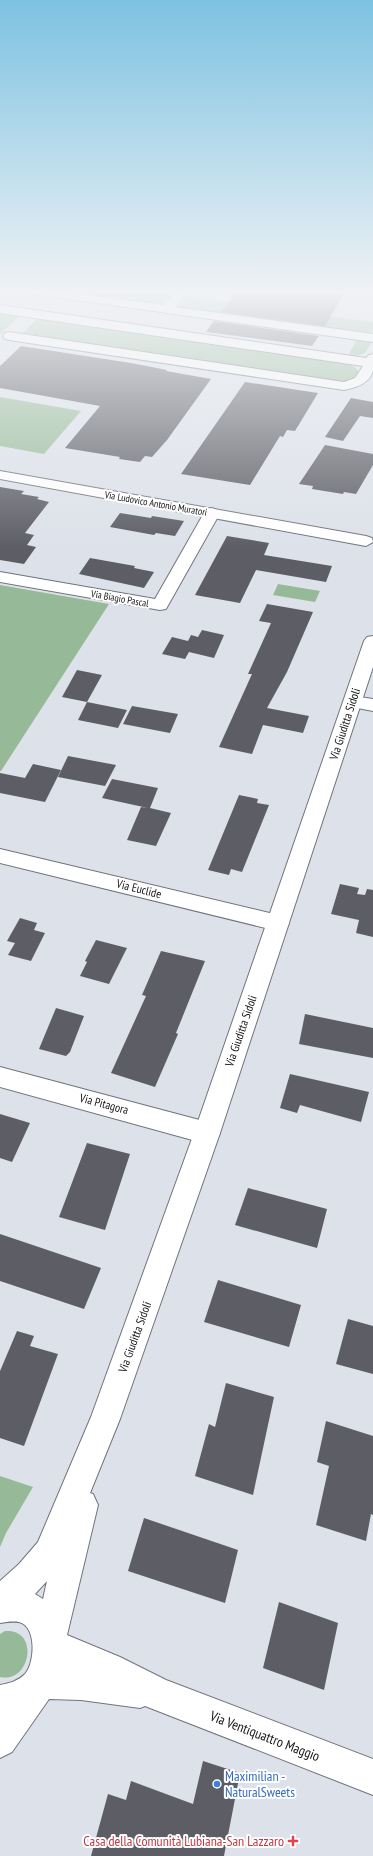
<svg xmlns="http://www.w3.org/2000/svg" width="373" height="1856" viewBox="0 0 373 1856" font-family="'PT Sans Narrow',sans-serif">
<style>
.green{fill:#96ba97}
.building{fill:#5d5e65}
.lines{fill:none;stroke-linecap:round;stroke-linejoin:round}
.minor-casing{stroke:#70747b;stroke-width:2}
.tertiary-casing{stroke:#70747b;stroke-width:2}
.minor{fill:#fff;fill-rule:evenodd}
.tertiary{fill:#fff;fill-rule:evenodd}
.shop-dot{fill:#3f7fe0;stroke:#fff;stroke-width:1.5}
.health-dot{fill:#e0444e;stroke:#fff;stroke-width:1.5}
.labels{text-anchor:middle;stroke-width:4;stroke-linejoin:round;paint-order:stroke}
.far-street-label{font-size:10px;fill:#151619;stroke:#fff}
.street-label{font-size:12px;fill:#151619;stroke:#fff}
.near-street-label{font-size:14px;fill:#151619;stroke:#fff}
.near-shop-label{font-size:14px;fill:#366cbe;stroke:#fff;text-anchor:start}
.near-health-label{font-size:14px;fill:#be3a42;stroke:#fff;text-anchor:end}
</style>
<rect width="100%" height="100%" fill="#dde1e9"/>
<path class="green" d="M49,290H135L171,294L161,305Z
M186,297L373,322V329L370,334L179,307Z
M0,313L20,316L0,334Z
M38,318L346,363L355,367L359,372L357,377L346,383L21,335Z
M357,339L372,342L365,353L357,356H348Z
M0,397L81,411L44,454L0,446Z
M278,584L320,591L315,602L273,595Z
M0,585L109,604L1,771H0Z
M0,1476L33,1487L6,1533L0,1547Z
M5,1631C40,1628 31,1684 0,1677V1634Z"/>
<path class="building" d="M265,290H298L343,295L325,326L221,312L237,291L261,294Z
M214,321L319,336L312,346L206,332Z
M21,346L131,363L167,370L166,371L211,379L167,440L152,457L145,456L140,462L119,459L120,457L65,448L100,406L0,388V366Z
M245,382L318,393L295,431L287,430L283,437L280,436L250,485L181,474Z
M351,398L373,402V418L360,416L343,441L325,437Z
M325,445L373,454V465L356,494L344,492L343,494L312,489L313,486L299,484Z
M0,487L24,491L21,494L39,497L37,499L49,502L25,533L34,535L27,545L36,547L24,564L0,560Z
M120,513L151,518L152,516L184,521L175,536L156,533L154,535L110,527Z
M227,536L269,543L264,555L332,566L326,582L256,570L240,603L195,595Z
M90,558L135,566L134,568L154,572L144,588L79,574Z
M267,604L313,612L287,672L267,708L309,716L303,733L263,725L252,754L219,747L252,674H248L271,623L259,621Z
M202,630L224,635L214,658L189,652L185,659L162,654L172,637L188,641L191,635L198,637Z
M77,670L102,675L87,702L62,697Z
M87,702L127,710L118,728L78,720Z
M132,706L178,714L170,733L123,724Z
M68,756L116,765L105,786L58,777Z
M33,764L61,770L45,802L0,793V773L25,778Z
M112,779L158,788L150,808L171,813L156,846L127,840L141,807L148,808L102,798Z
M239,795L258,799L257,803L269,805L242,872L231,869L229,875L208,870Z
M340,884L359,888L357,894L365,895L367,889L373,890V937L356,933L359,920L331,914Z
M20,918L37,923L34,930L45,933L31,961L8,955L15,943L7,941Z
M96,940L127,948L109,984L80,976L87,962L85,961Z
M161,951L205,961L176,1033L178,1034L155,1087L111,1073L146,996L142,995Z
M56,1008L84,1016L70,1052L66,1056L39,1049Z
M305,1014L373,1028V1058L299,1044Z
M290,1074L369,1092L361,1122L300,1105L297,1113L280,1108Z
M0,1114L30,1123L12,1162L0,1158Z
M87,1143L130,1154L105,1230L59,1217Z
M248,1188L327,1209L317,1248L235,1225Z
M0,1234L101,1268L84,1309L0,1281Z
M218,1280L301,1305L289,1347L204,1322Z
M348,1319L373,1326V1374L336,1364Z
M17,1331L34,1336L30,1346L58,1354L24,1446L0,1438V1371Z
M226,1383L274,1397L253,1495L195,1476L209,1424L215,1427Z
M326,1421L373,1436V1515L371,1514L366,1541L316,1525L329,1466L317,1462Z
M144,1518L238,1550L225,1603L128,1571Z
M279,1602L338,1623L324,1690L263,1668Z
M203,1761L240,1773L224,1856H91L108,1794L126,1800L131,1781L193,1804Z"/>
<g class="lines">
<g class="minor-casing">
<path id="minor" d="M20,290H48L164,305L178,290H189L175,307L373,334V342L26,293Z
M0,305L366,358L369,355L373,354C373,359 373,366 373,371C369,384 355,388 344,390L9,340L5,339L3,336L5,333L9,332L344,382L355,378L363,366L0,313Z
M212,508L217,510L220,513L166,609L160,610L0,582V572L155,599L204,513L207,510Z
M353,696L373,699V711L347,706L344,702L347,698Z
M0,849L278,915L286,917L289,923L286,929L278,931L0,863Z
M0,1067L207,1122L216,1125L220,1133L216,1141L207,1144L0,1087Z"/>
</g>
<g class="tertiary-casing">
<path id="tertiary" d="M0,471L366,536L372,538L373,542L366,546L0,479Z
M373,636V667L220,1133L120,1419L90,1493L93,1494L98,1505L67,1635L120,1657L166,1680L373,1759V1795L145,1706L140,1708L81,1700L49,1699L12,1752L0,1758V1685C10,1683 18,1681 25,1674C35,1663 37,1626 19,1622C13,1621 6,1622 0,1623V1581L19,1564L38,1542L91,1417L194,1133L364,641L367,637ZM47,1581L43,1599L35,1594Z"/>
</g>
<use href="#minor" class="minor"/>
<use href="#tertiary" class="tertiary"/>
</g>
<linearGradient id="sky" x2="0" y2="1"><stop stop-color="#7dc2e2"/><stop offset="0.53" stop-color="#f0f2f5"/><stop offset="1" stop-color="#f0f2f5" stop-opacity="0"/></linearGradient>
<rect width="373" height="549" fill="url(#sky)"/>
<circle class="shop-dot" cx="217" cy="1784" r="4"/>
<path class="health-dot" d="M291 1835h4v4h4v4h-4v4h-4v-4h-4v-4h4z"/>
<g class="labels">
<g class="far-street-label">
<text transform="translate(156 503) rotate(10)" y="4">Via Ludovico Antonio Muratori</text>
<text transform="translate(120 598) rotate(10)" y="4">Via Biagio Pascal</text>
</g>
<g class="street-label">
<text transform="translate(345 724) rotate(-72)" y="4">Via Giuditta Sidoli</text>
<text transform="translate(139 889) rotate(14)" y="4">Via Euclide</text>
<text transform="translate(241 1031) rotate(-71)" y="4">Via Giuditta Sidoli</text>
<text transform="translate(104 1104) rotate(15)" y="4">Via Pitagora</text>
<text transform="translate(135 1337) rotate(-70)" y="4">Via Giuditta Sidoli</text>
</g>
<g class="near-street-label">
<text transform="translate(265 1736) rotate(21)" y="5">Via Ventiquattro Maggio</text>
</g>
<g class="near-shop-label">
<text x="225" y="1781">Maximilian -<tspan x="225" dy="16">NaturalSweets</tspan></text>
</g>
<g class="near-health-label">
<text x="284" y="1846">Casa della Comunità Lubiana-San Lazzaro</text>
</g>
</g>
</svg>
